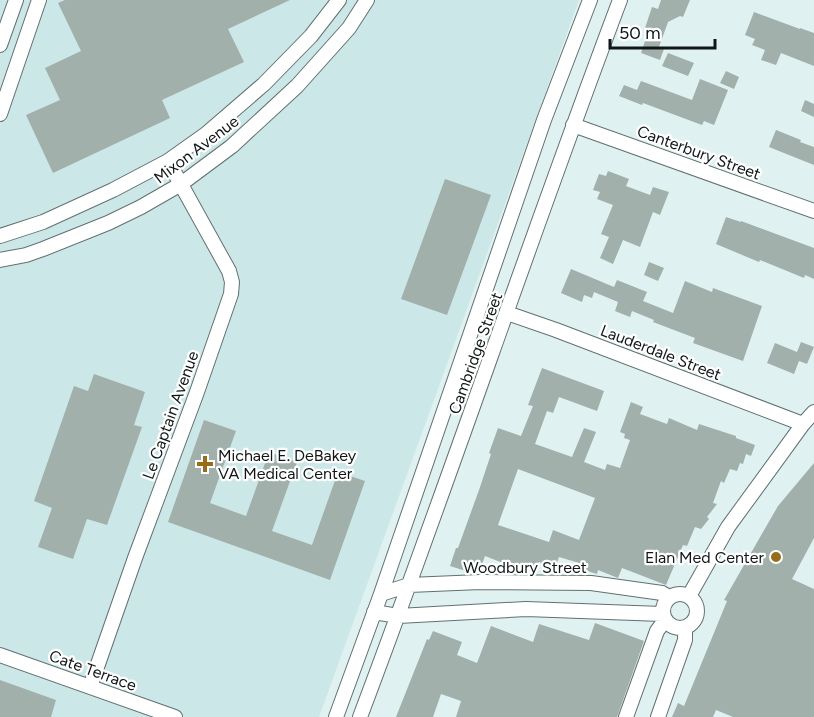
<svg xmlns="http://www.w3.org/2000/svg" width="814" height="717" viewBox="0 0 814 717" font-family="Figtree,sans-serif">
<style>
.built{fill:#cce7e7}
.building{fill:#a2b0ab;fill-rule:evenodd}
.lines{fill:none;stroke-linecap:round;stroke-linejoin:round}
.minor-casing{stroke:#617170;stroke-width:16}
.minor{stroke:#fff;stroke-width:14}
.poi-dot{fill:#976d1a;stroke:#fff;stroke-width:2}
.labels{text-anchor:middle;stroke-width:4.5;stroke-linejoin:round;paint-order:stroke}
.street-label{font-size:16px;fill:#101616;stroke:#fff}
.poi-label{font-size:16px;fill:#101616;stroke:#fff;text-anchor:start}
</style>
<rect width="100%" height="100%" fill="#e0f1f1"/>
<path class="built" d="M0,0H579L319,717H0Z"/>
<path class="building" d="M65,0H290L228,29L244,62L162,100L170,118L53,173L26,115L60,100L45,68L81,51L58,3Z
M661,0H690L683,17L680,16L668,22L659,47L664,49L660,60L641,53L649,29L645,28L652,7L658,9Z
M754,12L800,29V28L814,33V66L781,53L776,65L761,60L765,50L752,45L755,39L745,35Z
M668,53L694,63L688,76L662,66Z
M726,71L739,77L734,89L720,83Z
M700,79L728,90L714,125L704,121L702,125L643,103L642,105L619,96L624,85L637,90L641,81L692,100Z
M805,100L814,104V117L801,111Z
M776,130L801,140L800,142L814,147V165L769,147Z
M608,171L629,179L626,186L650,195L653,187L669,192L660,215L653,212L640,247L623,240L613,264L600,258L609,237L601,234L613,205L597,199L600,192L593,190L599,174L606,176Z
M445,179L491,195L447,315L401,299Z
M726,217L741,222V221L814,248V279L805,275L804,278L760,260L759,262L716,244Z
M649,262L664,268L658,281L644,275Z
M571,269L614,287L617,280L647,292L643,301L673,313L685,281L712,292L713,288L762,306L743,361L693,343L695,338L653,322L654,320L632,311L630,317L615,311L618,302L594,292L592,298L584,295L582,302L561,293Z
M801,342L814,347L807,364L799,361L794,374L767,363L775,343L797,352Z
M542,368L604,391L597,411L559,397L553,413L547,411L535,444L572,457L584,428L596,432L584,462L605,470L607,464L620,468L630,440L624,438L625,434L620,432L631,402L643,407L640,414L667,424L669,418L697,430L699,424L736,436V438L755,445L751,456L746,454L743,464L740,463L737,471L730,469L724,483L721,481L713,503L717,504L707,517L709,519L701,529L695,527L687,546L683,545L666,585L622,568L618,578L598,570L597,574L584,570L583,568L578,566L579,563L559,557L555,568L539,562L536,569L515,563L513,567L485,556L480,570L478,569L476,573H472L450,566L456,548H458L479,490L491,454L489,453L498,428L521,436L533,406L528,405ZM518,469L595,498L579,540L553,530L549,542L498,525Z
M94,374L145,392L134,425L142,427L107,525L87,519L73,559L38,547L52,508L34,501L74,386L88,391Z
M204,420L236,431L210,503L246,516L269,452L297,462L272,531L312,545L338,472L365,481L330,580L168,522Z
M814,463V538L792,579L814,589V717H733L716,710L713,717H672L678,703L684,706L727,601L724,600L778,506Z
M595,623L644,641L617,717H456L461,701L441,694L433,717H396L427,639L429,640L433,631L462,642L457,655L477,663L491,626L533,642L539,624L589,640Z
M0,680L56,700L51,717H0Z"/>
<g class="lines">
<g class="minor-casing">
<path id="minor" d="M0,45L16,0
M0,114L39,0
M573,125L814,211
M0,236L43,222L113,190L168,161L206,134L264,84L311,36L339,0
M0,260L26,255L43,249L108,223L141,207L181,184L232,146L297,86L349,28L367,0
M507,313L556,330L803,424
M663 611a17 17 0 1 1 34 0a17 17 0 1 1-34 0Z
M381,594L409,585L480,582L591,583L662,593L669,597
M689,596L728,527L803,424L814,412
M374,612L398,616L526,609L662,614
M0,655L175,717
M90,687L135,558L197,392L231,294L232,282L229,271L168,161
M336,717L381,594L544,120L590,0
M360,717C450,479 530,238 620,0
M626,717L657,631L665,620
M658,717L685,640V628"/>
</g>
<use href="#minor" class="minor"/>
</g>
<g class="poi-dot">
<path d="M202 455h6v6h6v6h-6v6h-6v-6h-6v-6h6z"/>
<circle cx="776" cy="557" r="6"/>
</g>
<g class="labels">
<g class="street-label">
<text transform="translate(196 149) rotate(-37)" y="6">Mixon Avenue</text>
<text transform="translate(699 152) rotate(20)" y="6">Canterbury Street</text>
<text transform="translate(661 352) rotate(21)" y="6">Lauderdale Street</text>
<text transform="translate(475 353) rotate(-70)" y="6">Cambridge Street</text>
<text transform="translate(170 415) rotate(-70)" y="6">Le Captain Avenue</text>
<text x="525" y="573">Woodbury Street</text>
<text transform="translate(93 670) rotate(20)" y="6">Cate Terrace</text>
</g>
<g class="poi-label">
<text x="218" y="461">Michael E. DeBakey<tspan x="218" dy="18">VA Medical Center</tspan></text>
<text x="764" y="563" text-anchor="end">Elan Med Center</text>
</g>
</g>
<path d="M610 39v9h105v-9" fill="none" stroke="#101616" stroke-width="3"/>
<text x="619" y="39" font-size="18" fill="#101616" stroke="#ffffff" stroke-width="4.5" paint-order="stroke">50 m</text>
</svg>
